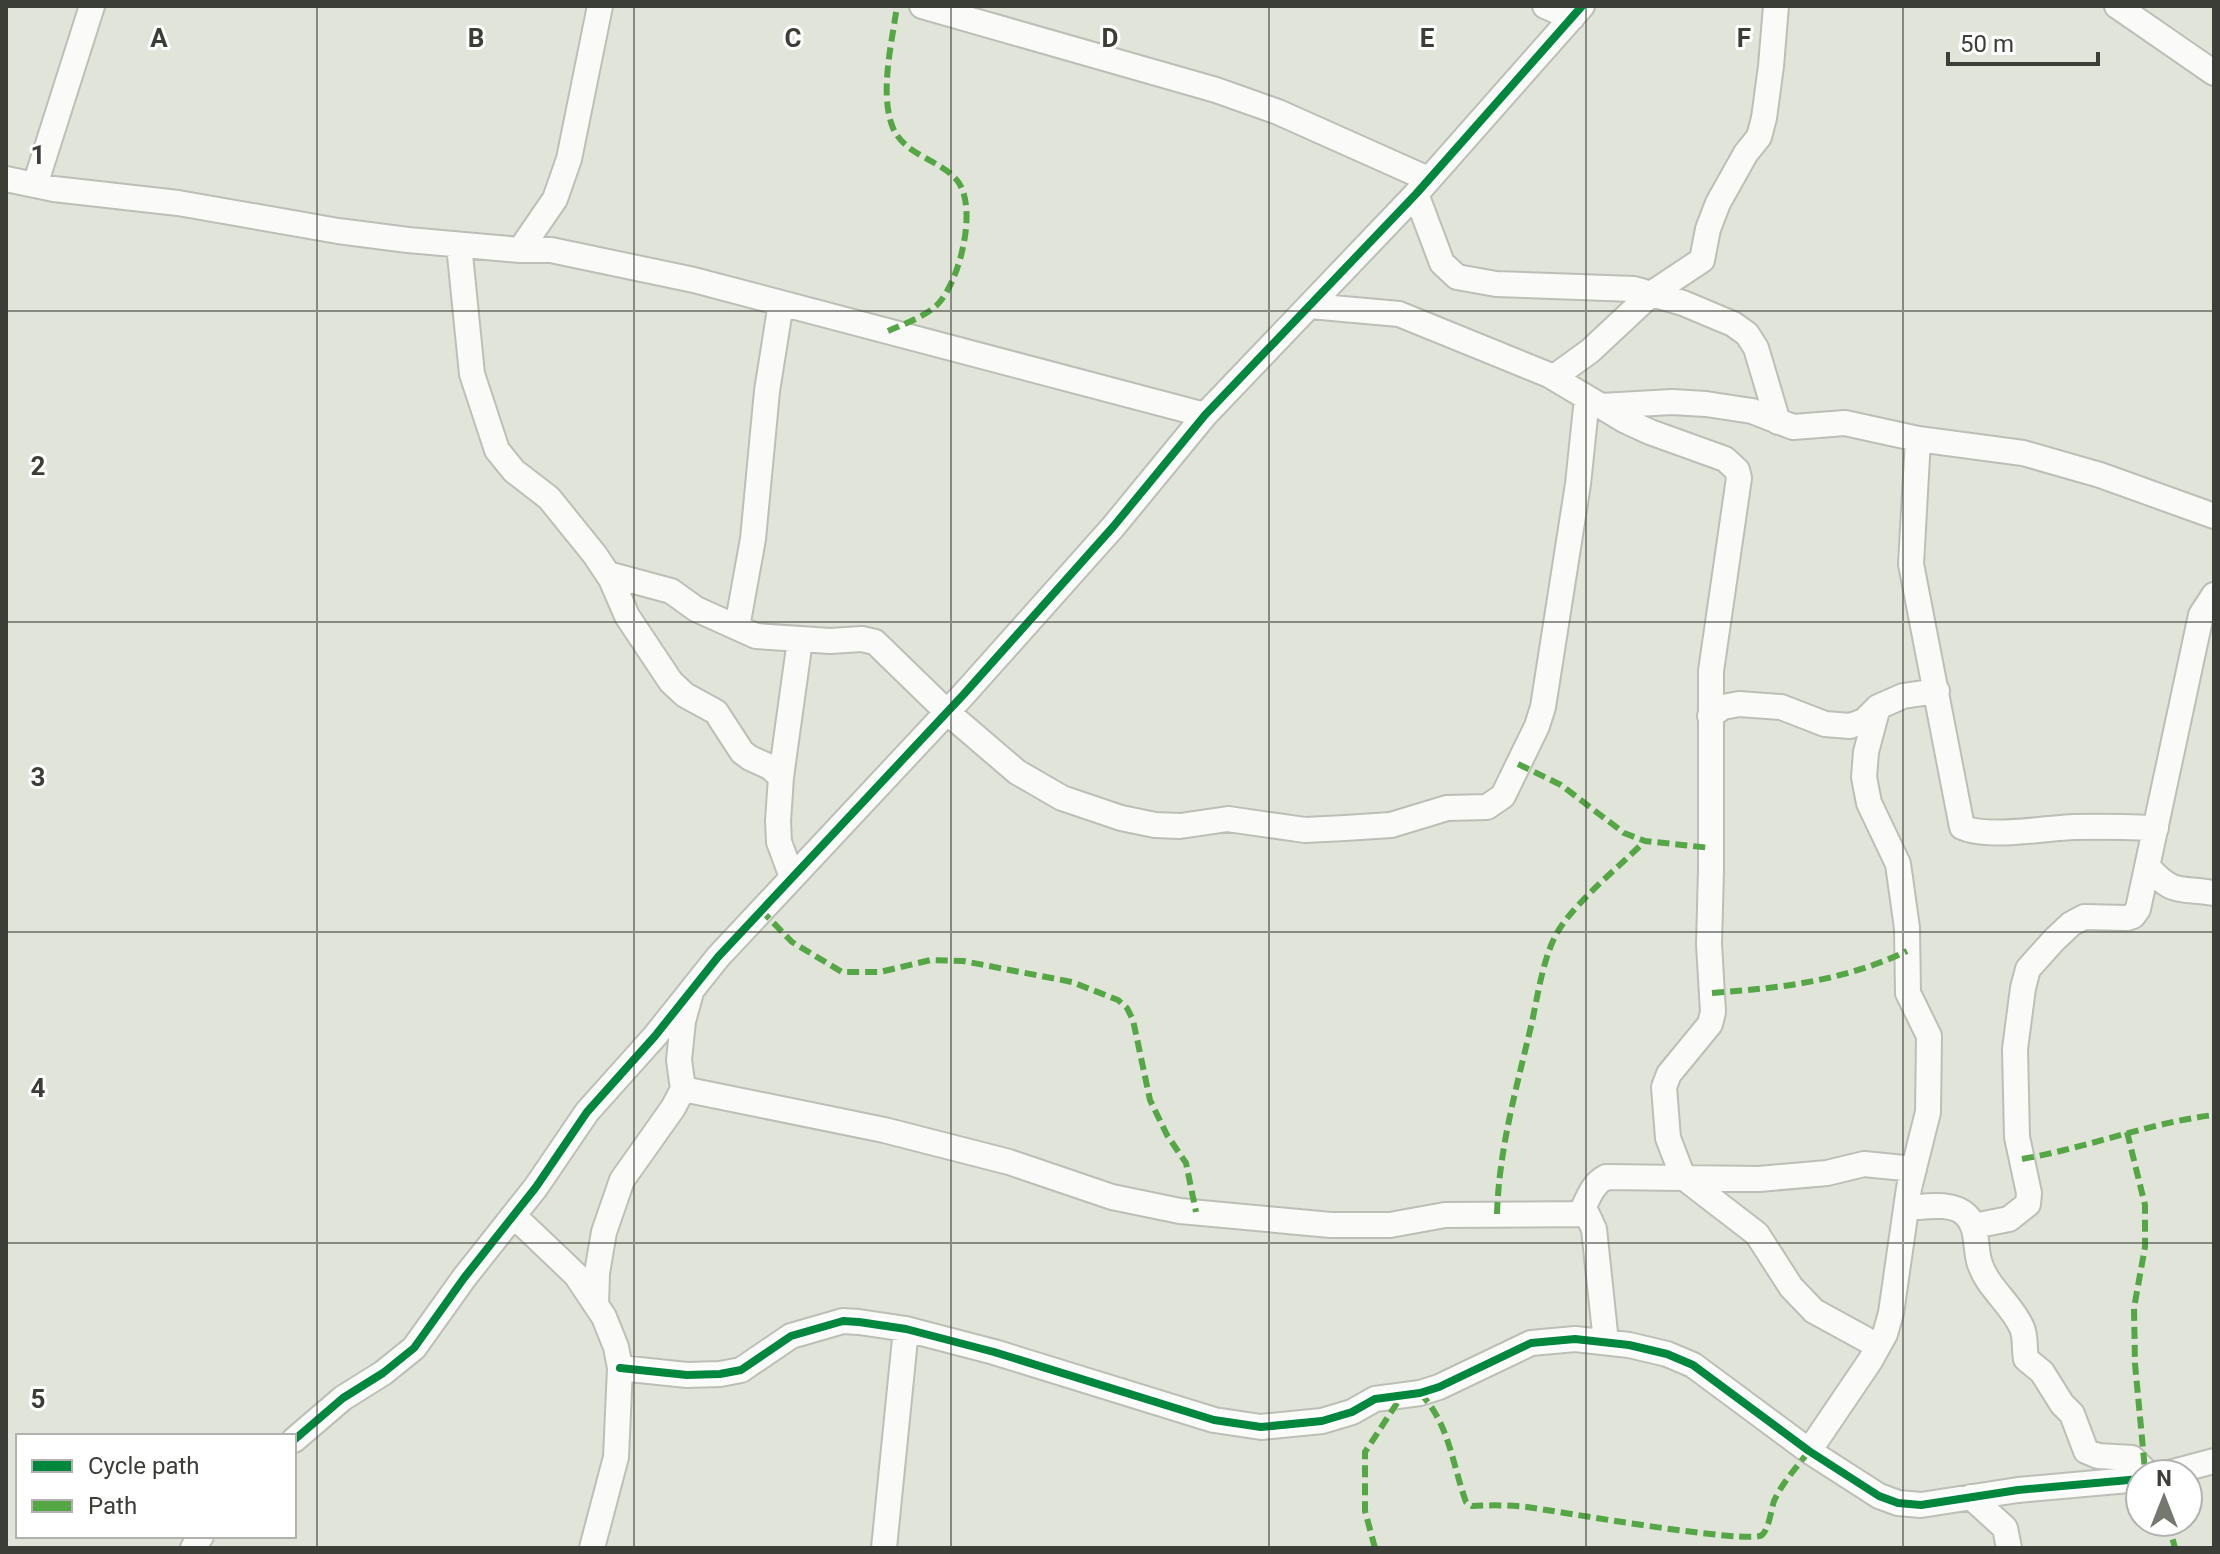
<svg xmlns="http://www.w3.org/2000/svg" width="2220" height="1554" viewBox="0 0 2220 1554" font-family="Roboto,sans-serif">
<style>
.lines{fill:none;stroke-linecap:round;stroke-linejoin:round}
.street-casing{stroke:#bcbfb6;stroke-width:28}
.street{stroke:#fafbf9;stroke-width:24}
.quiet{stroke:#54a744;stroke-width:6;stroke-dasharray:12 6;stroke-linecap:butt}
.cycleway-casing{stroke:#fff;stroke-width:13}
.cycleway{stroke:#00873e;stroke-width:8}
.grid{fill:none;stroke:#3b3e36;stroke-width:2;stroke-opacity:0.55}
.grid-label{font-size:26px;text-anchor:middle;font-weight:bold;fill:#3b3e36;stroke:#fff;stroke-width:6;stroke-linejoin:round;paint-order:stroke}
</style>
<rect width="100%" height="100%" fill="#e0e4d9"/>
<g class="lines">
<g class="street-casing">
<path id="street" d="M922,6L1216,90L1278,112L1428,179
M1545,6L1572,18
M2117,6L2214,73
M6,179L54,189L178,203L338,231L408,240L520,250H551L694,280L1205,415
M35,185L92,6
M1416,194L1442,263L1457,277L1496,284L1634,289L1683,303L1733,324L1747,334L1756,348L1778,422
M459,245L472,374L497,450L514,471L549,498L595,555L611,579L627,616L671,682L685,695L716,712L742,752L750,758L770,767L781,777
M520,250L555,199L569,159L600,6
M1310,306L1399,314L1549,375L1601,406L1672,402L1706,404L1752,411L1793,427L1845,423L1918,439L2023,453L2100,475L2214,516
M1554,377L1590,351L1651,294L1702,260L1708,229L1718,203L1746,153L1759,137L1764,118L1771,66L1776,6
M1601,406L1624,420L1650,432L1725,459L1737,470L1739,478L1711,671V870L1709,944L1713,1012L1710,1024L1669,1074L1664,1087L1668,1138L1683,1177L1757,1234L1791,1287L1814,1311L1878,1346
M1918,439L1911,564L1962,827C1987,839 2045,828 2074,827C2101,826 2129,827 2156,828
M608,574L671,591L696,609L756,636L830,641L862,639L875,642L947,712L1017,772L1062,798L1121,818L1155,825L1180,826L1228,819L1305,830L1345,828L1391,825L1447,808L1487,807L1503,796L1537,726L1543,707L1578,484L1587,398
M737,627L753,539L767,391L781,303
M1710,716L1723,707L1739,704L1781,707L1825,724L1850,726L1864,721L1878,707L1903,696L1937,691
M2148,867C2174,896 2179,887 2214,893
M792,877L779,842L778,821L781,777L800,640
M683,1089L884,1130L1009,1162L1112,1197L1180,1211L1331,1225H1390L1445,1215L1587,1214L1594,1229L1606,1342
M1906,1208C1924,1207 1952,1201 1966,1215C1978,1227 1975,1245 1979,1261C1986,1287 2012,1304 2022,1328C2026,1337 2024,1349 2026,1359L2042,1372L2062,1404L2072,1414L2086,1451L2098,1456L2132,1458L2148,1474
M1581,1213C1588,1199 1592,1184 1606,1177L1759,1179L1827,1173L1864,1164L1914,1169
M514,1216L576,1275L604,1317L616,1347L620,1368L616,1457L592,1548
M1974,1226L2009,1219L2028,1204L2029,1193L2017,1137L2015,1049L2023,988L2028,969L2054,940L2071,924L2084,917L2127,918L2133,916L2138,909L2201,615L2214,595
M596,1305L597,1273L604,1232L622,1180L673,1108L683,1089L679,1060L683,1021L690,996
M620,1368L687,1375L720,1374L741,1370L791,1336L843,1321L859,1322L906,1329L994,1352L1214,1420L1261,1427L1322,1421L1352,1412L1375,1399L1420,1393L1439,1387L1531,1343L1575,1339L1629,1345L1667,1354L1693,1365L1809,1451L1879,1496L1898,1503L1921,1505L2018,1490L2140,1479
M294,1440L343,1398L383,1373L414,1348L464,1278L536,1187L587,1112L655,1036L718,957L964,694L1113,527L1205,415L1416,194L1582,6
M1809,1451L1870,1361L1885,1334L1891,1313L1909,1188L1928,1112L1929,1036L1908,993L1907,928L1898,864L1869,803L1864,777L1866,752L1878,707
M2165,1474L2214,1461
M1971,1497L2005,1528L2009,1548
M193,1548L201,1536
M884,1548L906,1329"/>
</g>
<use href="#street" class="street"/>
<path class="quiet" d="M888,331C904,324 924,317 937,305C960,282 980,203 955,178C937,159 905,155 893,128C879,94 892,42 897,6
M1518,764L1561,785L1624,833L1645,841L1711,848
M761,910L792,942L842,972H880L931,960L963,961L1072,982L1118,1000L1127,1008L1133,1020L1150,1100L1167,1135L1186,1163L1196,1212
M1712,993C1781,988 1844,981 1907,951
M2127,1132L2145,1205V1247L2134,1308L2135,1364L2145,1470
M2022,1159C2087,1148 2148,1123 2214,1115
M1497,1214C1499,1148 1517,1086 1532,1022C1538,994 1544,952 1560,928C1580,898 1619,867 1645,841
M1420,1393C1449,1423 1452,1463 1466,1502L1472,1506C1490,1505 1509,1505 1527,1507C1556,1511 1749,1545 1762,1535C1769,1529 1771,1510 1774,1501C1782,1483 1797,1467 1809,1451
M2168,1522L2175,1548
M1375,1548L1365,1511V1452L1403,1394"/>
<g class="cycleway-casing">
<path id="cycleway" d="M620,1368L687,1375L720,1374L741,1370L791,1336L843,1321L859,1322L906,1329L994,1352L1214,1420L1261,1427L1322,1421L1352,1412L1375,1399L1420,1393L1439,1387L1531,1343L1575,1339L1629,1345L1667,1354L1693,1365L1809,1451L1879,1496L1898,1503L1921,1505L2018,1490L2140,1479
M294,1440L343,1398L383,1373L414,1348L464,1278L536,1187L587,1112L655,1036L718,957L964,694L1113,527L1205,415L1416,194L1582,6"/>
</g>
<use href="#cycleway" class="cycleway"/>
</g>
<path class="grid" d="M317,6V1548M634,6V1548M951,6V1548M1269,6V1548M1586,6V1548M1903,6V1548M6,311H2214M6,622H2214M6,932H2214M6,1243H2214"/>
<g class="grid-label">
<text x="159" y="47">A</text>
<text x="476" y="47">B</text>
<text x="793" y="47">C</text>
<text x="1110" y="47">D</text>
<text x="1427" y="47">E</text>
<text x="1744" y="47">F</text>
<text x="38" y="164">1</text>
<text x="38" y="475">2</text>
<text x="38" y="786">3</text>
<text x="38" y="1097">4</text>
<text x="38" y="1408">5</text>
</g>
<rect width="2220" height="1554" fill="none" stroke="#3b3e36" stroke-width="16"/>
<rect x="16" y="1434" width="280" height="104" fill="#ffffff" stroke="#b1b2af" stroke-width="2"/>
<rect x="32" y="1460" width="40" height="12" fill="#00873e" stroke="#b1b2af" stroke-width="2"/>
<text x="88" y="1474" font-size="24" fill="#3b3e36">Cycle path</text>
<rect x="32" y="1500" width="40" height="12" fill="#54a744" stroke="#b1b2af" stroke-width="2"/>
<text x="88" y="1514" font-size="24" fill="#3b3e36">Path</text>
<g transform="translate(2164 1498)"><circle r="38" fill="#ffffff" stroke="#b1b2af" stroke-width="2"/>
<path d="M0-6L14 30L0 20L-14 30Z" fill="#75786f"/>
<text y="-12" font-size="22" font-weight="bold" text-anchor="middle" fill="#3b3e36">N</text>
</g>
<path d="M1948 52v12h150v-12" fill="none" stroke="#3b3e36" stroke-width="4"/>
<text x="1960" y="52" font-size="24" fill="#3b3e36" stroke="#ffffff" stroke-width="6" paint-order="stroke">50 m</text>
</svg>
